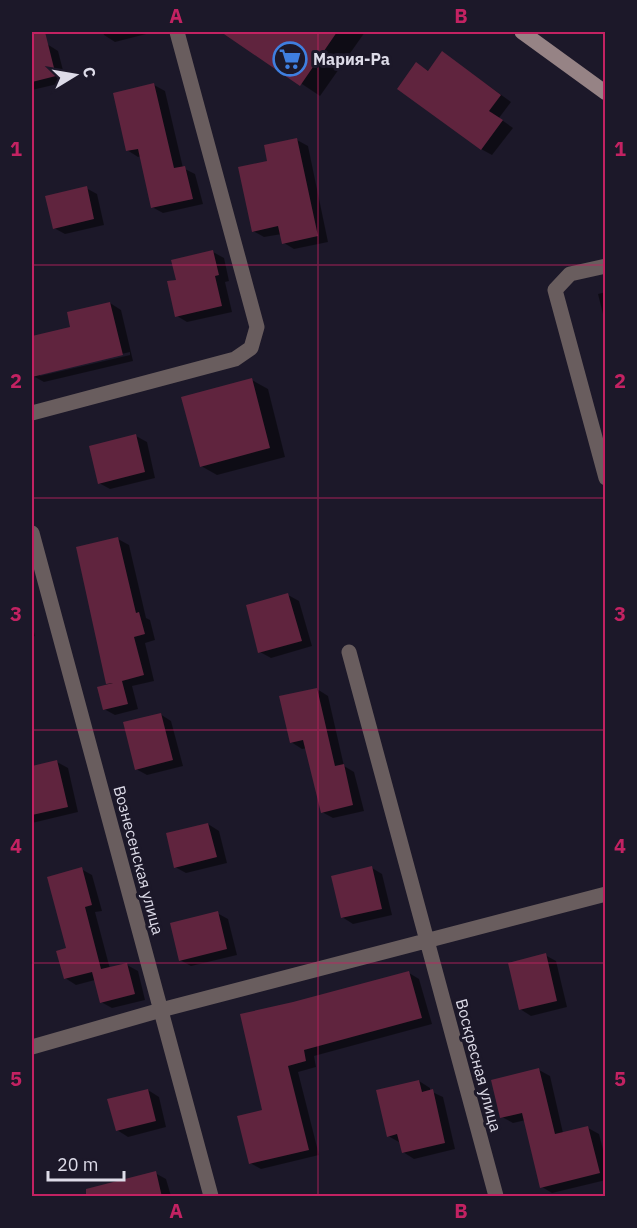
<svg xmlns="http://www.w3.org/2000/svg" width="637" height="1228" viewBox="0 0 637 1228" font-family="'IBM Plex Sans',sans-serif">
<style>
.shadow{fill:#0007;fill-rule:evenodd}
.building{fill:#60243e}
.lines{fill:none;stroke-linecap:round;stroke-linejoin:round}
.street{stroke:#695d5e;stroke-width:15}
.secondary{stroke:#968385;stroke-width:15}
.grid{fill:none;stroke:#c32262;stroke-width:1.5;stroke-opacity:0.55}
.labels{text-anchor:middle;stroke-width:6;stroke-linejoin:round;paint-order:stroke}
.poi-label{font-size:16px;font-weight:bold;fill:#dddbe8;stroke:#1c1829;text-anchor:start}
.street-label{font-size:16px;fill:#dddbe8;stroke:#1c1829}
.neatline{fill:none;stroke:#c32262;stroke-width:2}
.grid-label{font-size:20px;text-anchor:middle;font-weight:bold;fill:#c32262}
</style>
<rect width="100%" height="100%" fill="#1c1829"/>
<path class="shadow" d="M32,32H36L39,46L47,44L58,51L66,82L32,90Z
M103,32H154L115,42L104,35Z
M224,32H365L320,96Z
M443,53L511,102L499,118L513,128L492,155L481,149L417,64L430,72Z
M154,85L165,91L183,168L195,174L203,204L163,213L152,207L141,156L138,157L127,150Z
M297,140L308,146L328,242L294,249L284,243L282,234L264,237L253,231L269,162Z
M86,188L97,194L104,225L65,234L54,228Z
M213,252L224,258L229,281L225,282L232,312L187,322L177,316L178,281Z
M606,292V326L598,294Z
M110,303L121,310L133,361L44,382L33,376L32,338L72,328ZM130,352V355L40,376V373Z
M252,380L268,389L285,457L217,475L201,466Z
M136,436L147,442L155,478L110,489L99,483Z
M118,539L129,545L146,618L150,620L155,640L145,643L154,681L132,686L138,709L115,715L104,709L110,685L108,683Z
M288,595L299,601L312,646L271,658L260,652Z
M32,624L35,636L32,637Z
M317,689L328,696L344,766L354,772L364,811L333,818L322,812L307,748L302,749L291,742Z
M160,714L171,721L183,766L147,775L136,769Z
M57,762L68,768L78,812L32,823V768Z
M208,824L219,831L227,863L186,873L175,867Z
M372,868L382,874L392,915L353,924L342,917Z
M81,869L92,875L102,911L95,912L110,969L127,965L138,971L145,1000L112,1008L101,1002L95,980L76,985L65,978L68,950Z
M217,913L228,919L237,955L191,966L180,960Z
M545,955L556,961L567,1007L531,1016L520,1009Z
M409,973L419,979L432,1024L314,1056L316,1067L298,1072L319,1155L261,1169L250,1163L293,1004Z
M539,1070L550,1076L563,1133L588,1128L599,1134L606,1161V1180L552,1193L542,1187L526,1120L513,1123L502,1117Z
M419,1081L430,1088V1091L443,1097L455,1149L414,1159L403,1152L399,1142L388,1136Z
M148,1090L159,1097L166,1127L128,1137L117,1130Z
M155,1173L166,1179L171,1196H120Z"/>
<path class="building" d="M32,32H45L56,76L32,82Z
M221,32H337L300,86Z
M442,51L501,95L489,111L503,120L481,150L397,89L416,62L428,71Z
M154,83L174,168L185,166L193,199L151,208L138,149L126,151L113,93Z
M297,138L318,236L282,244L278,226L252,232L238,167L267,161L264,145Z
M87,186L94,219L53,229L45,196Z
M213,250L219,275L215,276L222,306L175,317L167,281L176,280L171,260Z
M110,302L123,355L32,377V336L70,327L67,312Z
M252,378L270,448L200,467L181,397Z
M136,434L145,472L98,484L89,446Z
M118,537L136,613L139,612L145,634L134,637L144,675L122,681L128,704L103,710L97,687L113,683L106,684L76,547Z
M288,593L302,641L258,653L246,605Z
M317,688L335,766L344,764L353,805L321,813L303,740L290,743L279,696Z
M161,713L173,760L135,770L123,722Z
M57,760L68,807L32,815V766Z
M208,823L217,857L174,868L166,833Z
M372,866L382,909L341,918L331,876Z
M82,867L92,905L85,907L101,969L127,963L135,994L100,1003L92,972L64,979L56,951L66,948L47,877Z
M218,911L227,949L179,961L170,923Z
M546,953L557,1001L519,1010L508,963Z
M409,971L422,1018L304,1050L306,1061L288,1066L309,1150L249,1164L237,1116L262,1110L240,1014L293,1002Z
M539,1068L555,1134L588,1126L600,1173L540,1188L522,1113L500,1118L491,1080Z
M419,1080L422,1092L433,1089L445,1143L402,1153L397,1134L387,1137L376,1090Z
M148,1089L156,1121L116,1131L107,1099Z
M156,1171L162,1197H86V1189Z"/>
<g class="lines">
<path class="street" d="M606,266L570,274L555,290L606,478
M32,413L235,359L251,348L257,327L177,32
M32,533L211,1196
M349,652L496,1196
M32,1047L161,1010L606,894"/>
<path class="secondary" d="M522,32L606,93"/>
</g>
<path class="grid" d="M318,32V1196M32,265H606M32,498H606M32,730H606M32,963H606"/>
<defs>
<g id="supermarket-ring" transform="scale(1.725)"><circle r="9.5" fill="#1c1829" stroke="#3f7fe0" stroke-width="1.5"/><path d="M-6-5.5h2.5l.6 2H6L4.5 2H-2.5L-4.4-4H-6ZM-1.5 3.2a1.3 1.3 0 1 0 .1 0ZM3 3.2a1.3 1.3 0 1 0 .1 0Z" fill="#3f7fe0"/></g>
</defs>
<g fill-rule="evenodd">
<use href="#supermarket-ring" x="290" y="59"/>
</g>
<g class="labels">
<g class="poi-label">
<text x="313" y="65">Мария-Ра</text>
</g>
<g class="street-label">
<text transform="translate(139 860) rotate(75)" y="6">Вознесенская улица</text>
<text transform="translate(479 1065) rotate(75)" y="6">Воскресная улица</text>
</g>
</g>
<rect width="637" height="1228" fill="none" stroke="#1c1829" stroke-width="66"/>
<g transform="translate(75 75) rotate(79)" stroke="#1c1829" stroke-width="4.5" paint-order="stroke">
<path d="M0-4.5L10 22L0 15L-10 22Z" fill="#dddbe8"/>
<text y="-9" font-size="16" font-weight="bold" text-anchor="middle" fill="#dddbe8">С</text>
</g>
<path d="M48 1171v9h76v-9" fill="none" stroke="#dddbe8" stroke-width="3"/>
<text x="57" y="1171" font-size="18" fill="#dddbe8" stroke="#1c1829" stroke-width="4.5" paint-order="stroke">20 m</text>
<rect x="33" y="33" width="571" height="1162" class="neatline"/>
<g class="grid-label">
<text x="176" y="23">A</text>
<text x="461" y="23">B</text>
<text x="16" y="156">1</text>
<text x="620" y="156">1</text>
<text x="16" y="388">2</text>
<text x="620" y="388">2</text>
<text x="16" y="621">3</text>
<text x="620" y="621">3</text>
<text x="16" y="853">4</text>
<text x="620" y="853">4</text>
<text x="16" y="1086">5</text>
<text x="620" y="1086">5</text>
<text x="176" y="1218">A</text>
<text x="461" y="1218">B</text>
</g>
</svg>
